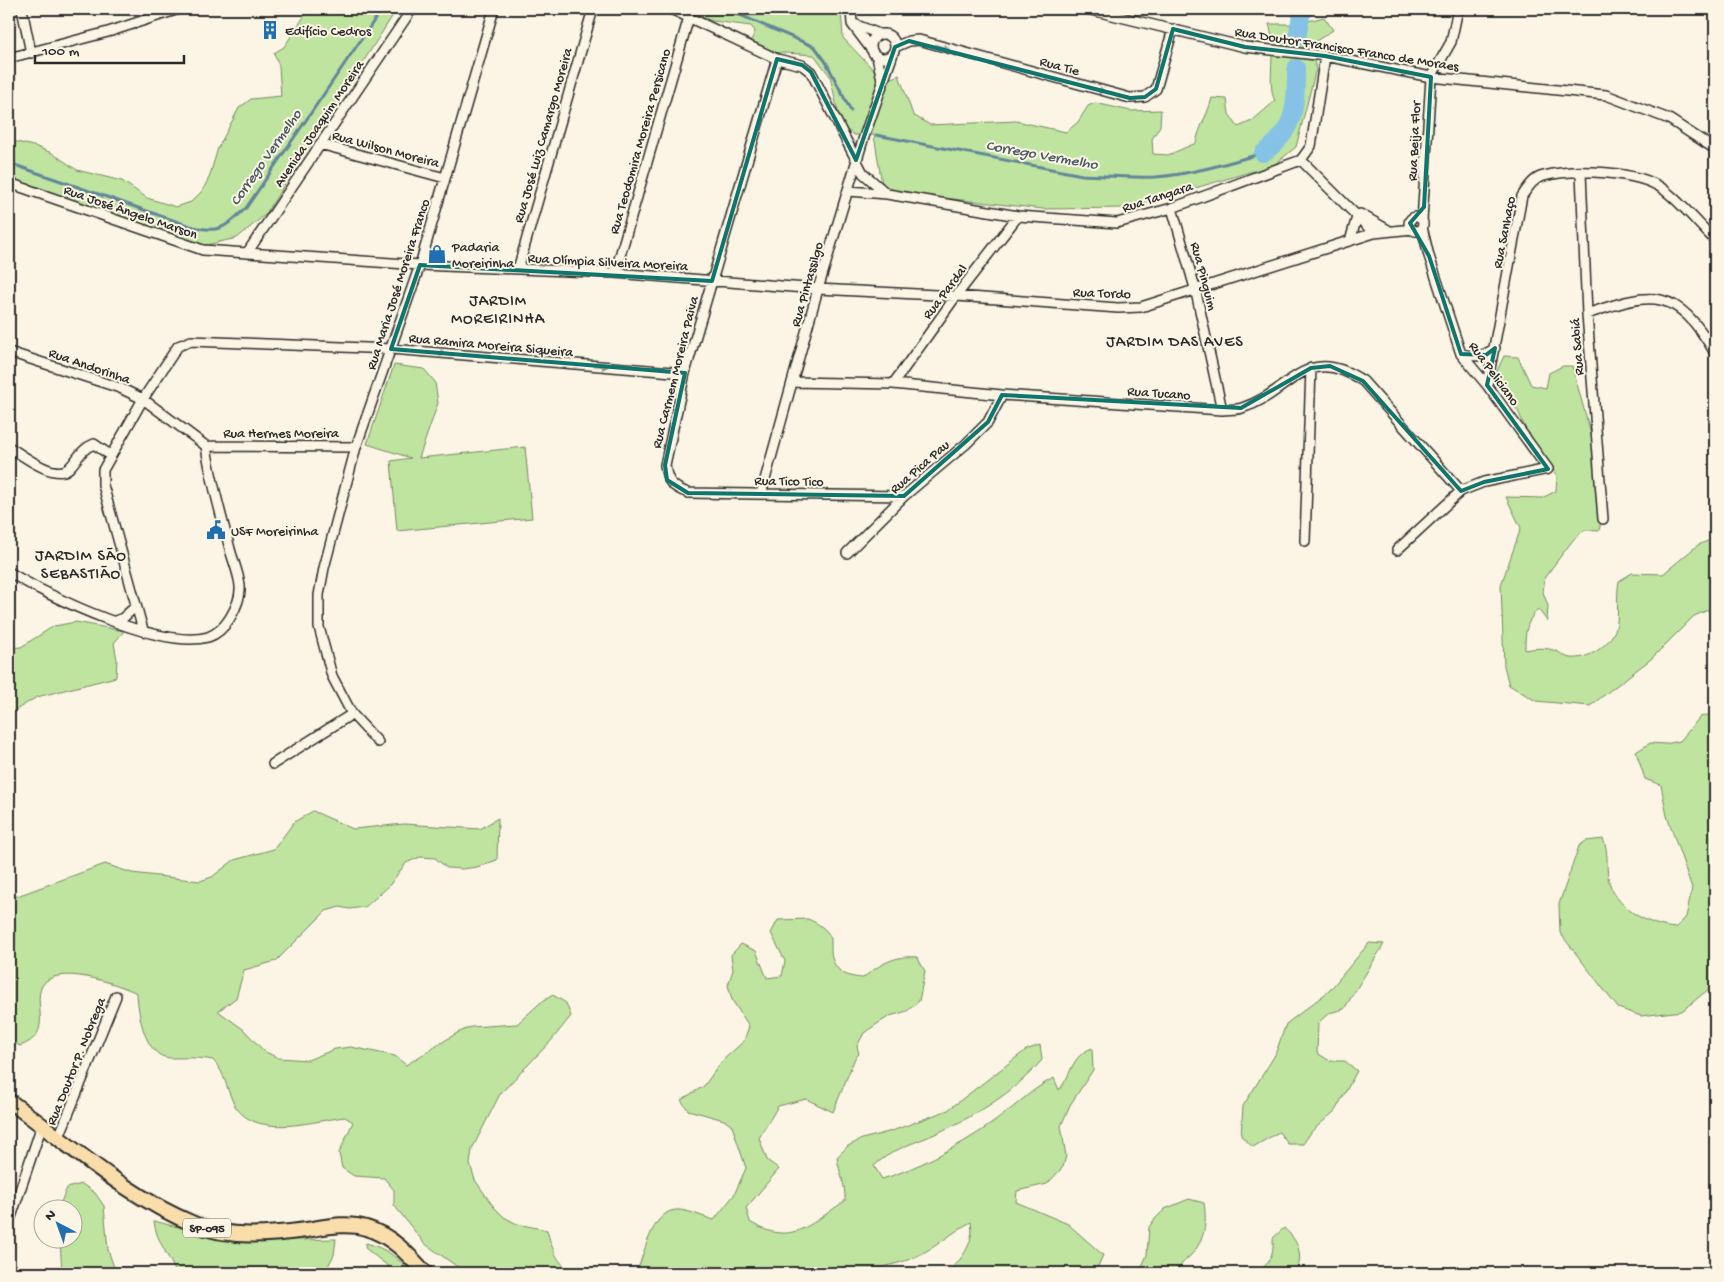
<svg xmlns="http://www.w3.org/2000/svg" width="1724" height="1282" viewBox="0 0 1724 1282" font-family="'Gochi Hand',sans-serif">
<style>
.green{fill:#bfe49f;stroke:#758865}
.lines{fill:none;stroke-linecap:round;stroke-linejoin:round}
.stream{stroke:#62869b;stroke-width:3}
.river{stroke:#86c2e6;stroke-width:18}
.minor-casing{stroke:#2b2b2b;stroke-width:12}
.primary-casing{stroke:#2b2b2b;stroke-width:18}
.minor{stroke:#fcf5e5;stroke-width:9}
.primary{stroke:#f9deab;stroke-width:14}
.oneway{fill:#949088}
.marked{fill:none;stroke:#0f766e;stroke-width:4;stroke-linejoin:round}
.labels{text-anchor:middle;stroke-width:4;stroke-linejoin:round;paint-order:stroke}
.shield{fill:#fcf5e5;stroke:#6a6863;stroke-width:1}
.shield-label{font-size:12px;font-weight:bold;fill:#2b2b2b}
.poi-label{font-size:14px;fill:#2b2b2b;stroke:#fcf5e5;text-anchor:start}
.street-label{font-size:14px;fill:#2b2b2b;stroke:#fcf5e5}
.water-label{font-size:15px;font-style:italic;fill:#465863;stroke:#fcf5e5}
.quarter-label{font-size:16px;letter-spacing:1px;fill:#2b2b2b;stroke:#fcf5e5}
</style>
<rect width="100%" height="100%" fill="#fcf5e5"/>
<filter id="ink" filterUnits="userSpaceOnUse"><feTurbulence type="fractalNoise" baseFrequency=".02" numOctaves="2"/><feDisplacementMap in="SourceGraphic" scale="10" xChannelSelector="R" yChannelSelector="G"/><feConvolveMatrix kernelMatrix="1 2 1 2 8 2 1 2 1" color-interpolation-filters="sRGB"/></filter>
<g filter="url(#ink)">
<path class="green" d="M309,9H351L366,13L371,9H397L265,215L237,238L198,247C163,229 110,212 71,203C50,198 29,195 9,187V140L37,147L52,153L77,170L122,181L147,198L176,207L191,202L202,191L209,178L218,148L239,108L251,99L281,96L279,66L274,53L284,47Z
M676,9H841L843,38L884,81L899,75L913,115L930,125L1016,121L1066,132L1078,122L1088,106L1095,103L1131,111L1161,110L1160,126L1152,139L1153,154L1168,155L1196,143C1199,127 1208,114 1212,98L1227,99L1229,114L1238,127L1252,121L1275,101C1266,84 1277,47 1269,24H1296L1324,17L1333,30L1310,45L1316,69L1296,147L1274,165L1127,208L1043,209L900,193L882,184L874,135H854L841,126L830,76L814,55L756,51L749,46L755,31L751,26L713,21Z
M1504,356L1518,357L1531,385L1546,388L1549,373L1563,366H1572L1592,438L1602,517L1599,531L1584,530L1573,540L1545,577L1543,592L1548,606L1547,621L1538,609C1526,622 1525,632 1525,650C1536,648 1546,647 1556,651C1561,653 1565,657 1570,658C1589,660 1610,645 1616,628C1619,617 1616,595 1619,581L1632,573L1663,574L1698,545L1715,538V614L1708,610L1694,616L1651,659L1590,706L1536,701L1509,685L1504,666L1501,585L1521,528L1506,497L1542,498L1556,491L1557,476L1530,439L1518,411L1499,386L1497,371Z
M394,365L424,369L435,382L438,403L419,458L525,447L532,518L397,531L391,461L411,458L367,444Z
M76,622L124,631L114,643L117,660L116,677L37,697L9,714V648L21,647L54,626Z
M1715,713V984L1682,1011L1641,1016L1618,1008L1560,933L1559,904L1579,846L1586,841L1603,839C1609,852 1606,864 1608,877C1613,907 1648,926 1676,928L1686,917L1692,888L1667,816L1661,785L1645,779L1636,752L1650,743L1665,744L1680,741L1700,717Z
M313,811L353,829L404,824L480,829L498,818L497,860L477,867L462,869L447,868L435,858L420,857L406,863L388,887L365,907L349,909L340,907L326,911L276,961L244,970L236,998L218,1011L243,1029L264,1051L278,1058L308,1060L335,1049L351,1047L395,1056L406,1065L457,1033L471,1027L517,1024L540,1003L553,995L566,1003L571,1016L551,1041L500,1094L472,1149L470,1164L475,1180L493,1206L504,1217L517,1224L547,1230C551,1246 559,1273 581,1272C589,1272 596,1272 604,1273H466L424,1243L394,1205V1190L384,1178L354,1176L342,1168L339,1153L353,1122L345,1117C312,1121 252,1141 233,1102C225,1085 226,1075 213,1060C197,1057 186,1058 170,1058C144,1057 138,1012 137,993C118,984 55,962 42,986C32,1005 55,1034 20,1046L9,1040V899L105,864L132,873L200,881L212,877L234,860L274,849L294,822Z
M808,919C817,923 828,929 831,939C831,943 831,948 831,951C833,971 845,977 863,978C880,964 895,955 917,957L925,971L919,1001L907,1011L890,1016L877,1024L864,1033L857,1046L859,1054L855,1058L833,1112L806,1099L778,1106L759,1138L767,1160L779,1169L746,1208L750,1222C792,1248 811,1223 845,1201C846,1184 839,1173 837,1157L848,1146L862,1139L892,1131L948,1110L1026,1050L1040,1045L1042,1060C1012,1095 970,1119 928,1137C908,1145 890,1151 874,1166L882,1179C919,1168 967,1142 998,1119C1017,1105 1033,1088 1054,1078L1059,1090C1073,1073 1070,1057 1092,1048L1093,1070L1070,1105L1061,1126L1066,1156L1063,1167L1047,1184L1017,1191L1016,1202L1068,1224L1103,1255L1095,1273H947C962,1259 975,1243 971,1222C952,1232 937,1247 917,1256C901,1264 882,1266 865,1273H633L638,1269C645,1250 654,1207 680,1210C691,1211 703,1217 714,1220L734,1195L746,1168L732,1126L724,1120L688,1110L681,1100L704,1086L722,1061L744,1041L749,1026L732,1000L728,985L733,970L731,955L741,944L756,951L767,978L782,976L785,961L771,933L778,920Z
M1369,943L1384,944L1344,1009L1329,1013L1318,1023L1317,1053L1330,1061H1345L1357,1071L1335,1111L1312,1131L1303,1144H1288L1279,1132L1253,1147L1241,1136L1243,1106L1275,1055L1286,1024L1329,991Z
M82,1184L95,1193L104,1206L108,1250L116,1273H62L60,1240H72V1210L60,1209L61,1202L67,1188Z
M1189,1199L1204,1203C1207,1223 1205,1240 1191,1255C1186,1260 1179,1265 1177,1273H1139L1147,1255L1149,1227L1154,1220L1165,1209Z
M154,1221L213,1236L259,1241L336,1239L334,1255L327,1268L331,1273H176C169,1255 156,1241 154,1221Z
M1284,1228C1298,1240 1304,1255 1296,1273H1257C1270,1263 1274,1255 1273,1238Z
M366,1243C386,1248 398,1258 412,1273H382L389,1267L365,1248Z"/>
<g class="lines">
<path class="stream" d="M726,9L815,47L826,62L851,111
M876,135L1082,175C1106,176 1131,178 1156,177C1192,174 1228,163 1263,153
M9,163L190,226C220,234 224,228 246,208L382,9"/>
<path class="river" d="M1297,38L1301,15L1305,9
M1263,153C1296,131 1296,105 1296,68"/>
<g class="minor-casing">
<path id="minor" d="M22,9L31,53
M671,9L777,59L802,65L811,72L863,173L887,194
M851,9L852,24L871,49
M1087,9L1245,47L1325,56L1431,77L1606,95L1669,119L1715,149
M854,24L879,34
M871 46a12 12 0 1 1 24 0a12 12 0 1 1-24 0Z
M895,47L909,41L919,40L1130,98L1145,97L1156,89L1173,29
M877,57L883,84
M9,58L108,32L179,9
M777,59L685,373L665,465C667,482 672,487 688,493L904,496
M320,144L445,178
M1301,160L1374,233L1412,229
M1581,173L1587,314L1603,519
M9,183L203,250L420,265L615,273L818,289L956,296L1118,308L1141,307L1374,233
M848,191L887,194L1018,216L1117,223L1172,208L1301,160L1311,146L1325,56
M1172,208L1195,288L1222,410
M1360,214L1388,230
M1409 224a7 7 0 1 1 14 0a7 7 0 1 1-14 0Z
M1422,221L1431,77L1451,42L1458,9
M1350,241L1357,217
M247,253L412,9
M518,269L593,9
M615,273L689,17
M1587,314C1653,291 1676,287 1715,353
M9,352L120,388L143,399L206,446
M1461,354C1475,357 1483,357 1495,348
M792,382L893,384L1002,395L1222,410C1228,409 1236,410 1242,408C1291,393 1305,342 1363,381L1461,491
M893,384L956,296L1018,216
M1487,385L1522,196C1528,188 1533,178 1544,176C1573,168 1639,171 1663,189C1682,203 1698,224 1715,240
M206,446L356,447
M9,447C22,455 55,481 69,468C78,459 81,449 94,444L110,455
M761,494L818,289L863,140L894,51
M1305,541L1311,368
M1397,550L1461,491L1484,482L1548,469L1487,385L1461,354L1429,256L1422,227
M847,553L904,496L966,444L988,422L1002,395
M9,572C49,597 161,650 208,637C217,634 225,626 230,618C236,608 241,597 240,586C239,574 233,561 230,549C221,515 211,481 206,446
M115,621L123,618L136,606
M143,630L103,485V470L143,399L178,346L191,341L391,349L685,373
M378,742L352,714L332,676L319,627V595L324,568L356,447L420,265L494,9
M273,764L352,714
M59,1137L116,996
M9,1223L42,1125"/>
</g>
<g class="primary-casing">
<path id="primary" d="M9,1101C68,1143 127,1197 194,1224C229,1239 269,1235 306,1230C325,1227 347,1222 366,1228C391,1235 409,1255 425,1273"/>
</g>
<use href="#minor" class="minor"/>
<use href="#primary" class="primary"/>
</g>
<defs><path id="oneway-solid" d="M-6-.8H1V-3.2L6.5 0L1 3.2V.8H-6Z" transform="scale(1.25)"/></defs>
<g class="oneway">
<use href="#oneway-solid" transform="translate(942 47) rotate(15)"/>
<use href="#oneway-solid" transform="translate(1098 90) rotate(15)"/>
<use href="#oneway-solid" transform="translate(439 353) rotate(5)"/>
<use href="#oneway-solid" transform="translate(601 366) rotate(5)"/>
</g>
</g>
<path class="marked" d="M1173,29L1245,47L1325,56L1431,77L1424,207L1410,223L1429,256L1461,354L1486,355L1495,348L1487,385L1548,469L1484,482L1461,491L1363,381L1330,366L1311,368L1241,408L1002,395L988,422L904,496L688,493L667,480L665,465L685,373L391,349L420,265L712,281L777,59L802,65L811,72L856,160L895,47L909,41L1130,98L1145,97L1156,89Z"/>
<defs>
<g id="building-bare" transform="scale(1.5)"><path d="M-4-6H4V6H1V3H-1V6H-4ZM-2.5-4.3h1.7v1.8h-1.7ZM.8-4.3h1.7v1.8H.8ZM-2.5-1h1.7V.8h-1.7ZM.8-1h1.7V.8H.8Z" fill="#1f6fb2" stroke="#fcf5e5" stroke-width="2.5" paint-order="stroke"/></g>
<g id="shop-bare" transform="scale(1.5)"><path d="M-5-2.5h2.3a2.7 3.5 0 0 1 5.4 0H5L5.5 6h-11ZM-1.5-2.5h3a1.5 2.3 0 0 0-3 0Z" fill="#1f6fb2" stroke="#fcf5e5" stroke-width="2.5" paint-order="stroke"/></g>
<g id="civic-bare" transform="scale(1.5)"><path d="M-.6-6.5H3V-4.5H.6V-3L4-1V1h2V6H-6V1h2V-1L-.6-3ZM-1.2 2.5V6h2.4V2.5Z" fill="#1f6fb2" stroke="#fcf5e5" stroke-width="2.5" paint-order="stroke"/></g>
</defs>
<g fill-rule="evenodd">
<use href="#building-bare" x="270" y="30"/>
<use href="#shop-bare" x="437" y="254"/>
<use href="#civic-bare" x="216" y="530"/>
</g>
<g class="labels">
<rect class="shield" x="183" y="1218.5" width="48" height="19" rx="4"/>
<g class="shield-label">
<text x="207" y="1232">SP-095</text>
</g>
<g class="poi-label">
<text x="285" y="35">Edifício Cedros</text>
<text x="452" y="251">Padaria<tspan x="452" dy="16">Moreirinha</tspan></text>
<text x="231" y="535">USF Moreirinha</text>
</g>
<g class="street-label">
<text transform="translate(1347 48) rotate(9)" y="5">Rua Doutor Francisco Franco de Moraes</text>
<text transform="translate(1060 65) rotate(15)" y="5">Rua Tie</text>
<text transform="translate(318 123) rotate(-56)" y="5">Avenida Joaquim Moreira</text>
<text transform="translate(542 135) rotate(-74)" y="5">Rua José Luiz Camargo Moreira</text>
<text transform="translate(639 141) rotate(-74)" y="5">Rua Teodomira Moreira Persicano</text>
<text transform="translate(1413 141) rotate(-87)" y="5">Rua Beija Flor</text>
<text transform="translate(386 148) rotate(15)" y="5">Rua Wilson Moreira</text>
<text transform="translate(1157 196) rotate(-18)" y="5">Rua Tangara</text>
<text transform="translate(131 211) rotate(19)" y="5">Rua José Ângelo Marson</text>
<text transform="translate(1503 232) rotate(-79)" y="5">Rua Sanhaço</text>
<text transform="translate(608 261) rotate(3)" y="5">Rua Olímpia Silveira Moreira</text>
<text transform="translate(1205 276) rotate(75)" y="5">Rua Pinguim</text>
<text transform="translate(397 284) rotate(-72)" y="5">Rua Maria José Moreira Franco</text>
<text transform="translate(806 284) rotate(-74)" y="5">Rua Pintassilgo</text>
<text transform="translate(944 291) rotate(-53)" y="5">Rua Pardal</text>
<text transform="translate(1102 292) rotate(2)" y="5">Rua Tordo</text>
<text transform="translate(491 344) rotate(5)" y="5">Rua Ramira Moreira Siqueira</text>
<text transform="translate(1576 347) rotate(-94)" y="5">Rua Sabiá</text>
<text transform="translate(90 365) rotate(19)" y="5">Rua Andorinha</text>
<text transform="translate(674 372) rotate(-76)" y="5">Rua Carmem Moreira Paiva</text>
<text transform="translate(1495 373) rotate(54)" y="5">Rua Peliciano</text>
<text transform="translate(1159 392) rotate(4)" y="5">Rua Tucano</text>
<text x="281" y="437">Rua Hermes Moreira</text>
<text transform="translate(919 466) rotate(-41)" y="5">Rua Pica Pau</text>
<text transform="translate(789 480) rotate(1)" y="5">Rua Tico Tico</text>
<text transform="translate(75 1061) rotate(-68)" y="5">Rua Doutor P. Nobrega</text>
</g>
<g class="water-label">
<text transform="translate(1042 154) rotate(10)" y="5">Corrego Vermelho</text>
<text transform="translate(265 157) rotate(-55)" y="5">Corrego Vermelho</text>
</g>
<g class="quarter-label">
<text x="498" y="305">JARDIM<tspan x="498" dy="18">MOREIRINHA</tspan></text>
<text x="1175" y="346">JARDIM DAS AVES</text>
<text x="81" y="560">JARDIM SÃO<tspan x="81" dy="18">SEBASTIÃO</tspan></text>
</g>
</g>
<rect width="1724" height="1282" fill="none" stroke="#fcf5e5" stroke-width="30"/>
<rect x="15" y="15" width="1694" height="1252" fill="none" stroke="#2b2b2b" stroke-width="2" filter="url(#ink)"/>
<g transform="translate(58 1224) rotate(319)"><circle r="24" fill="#fcf5e5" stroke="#a8a49b"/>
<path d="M0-4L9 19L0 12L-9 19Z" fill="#1f6fb2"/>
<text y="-8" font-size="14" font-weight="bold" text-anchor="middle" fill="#2b2b2b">N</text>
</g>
<path d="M35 55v8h149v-8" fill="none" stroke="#2b2b2b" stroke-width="2.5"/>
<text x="42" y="55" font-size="15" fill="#2b2b2b" stroke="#fcf5e5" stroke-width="4" paint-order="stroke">100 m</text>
</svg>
